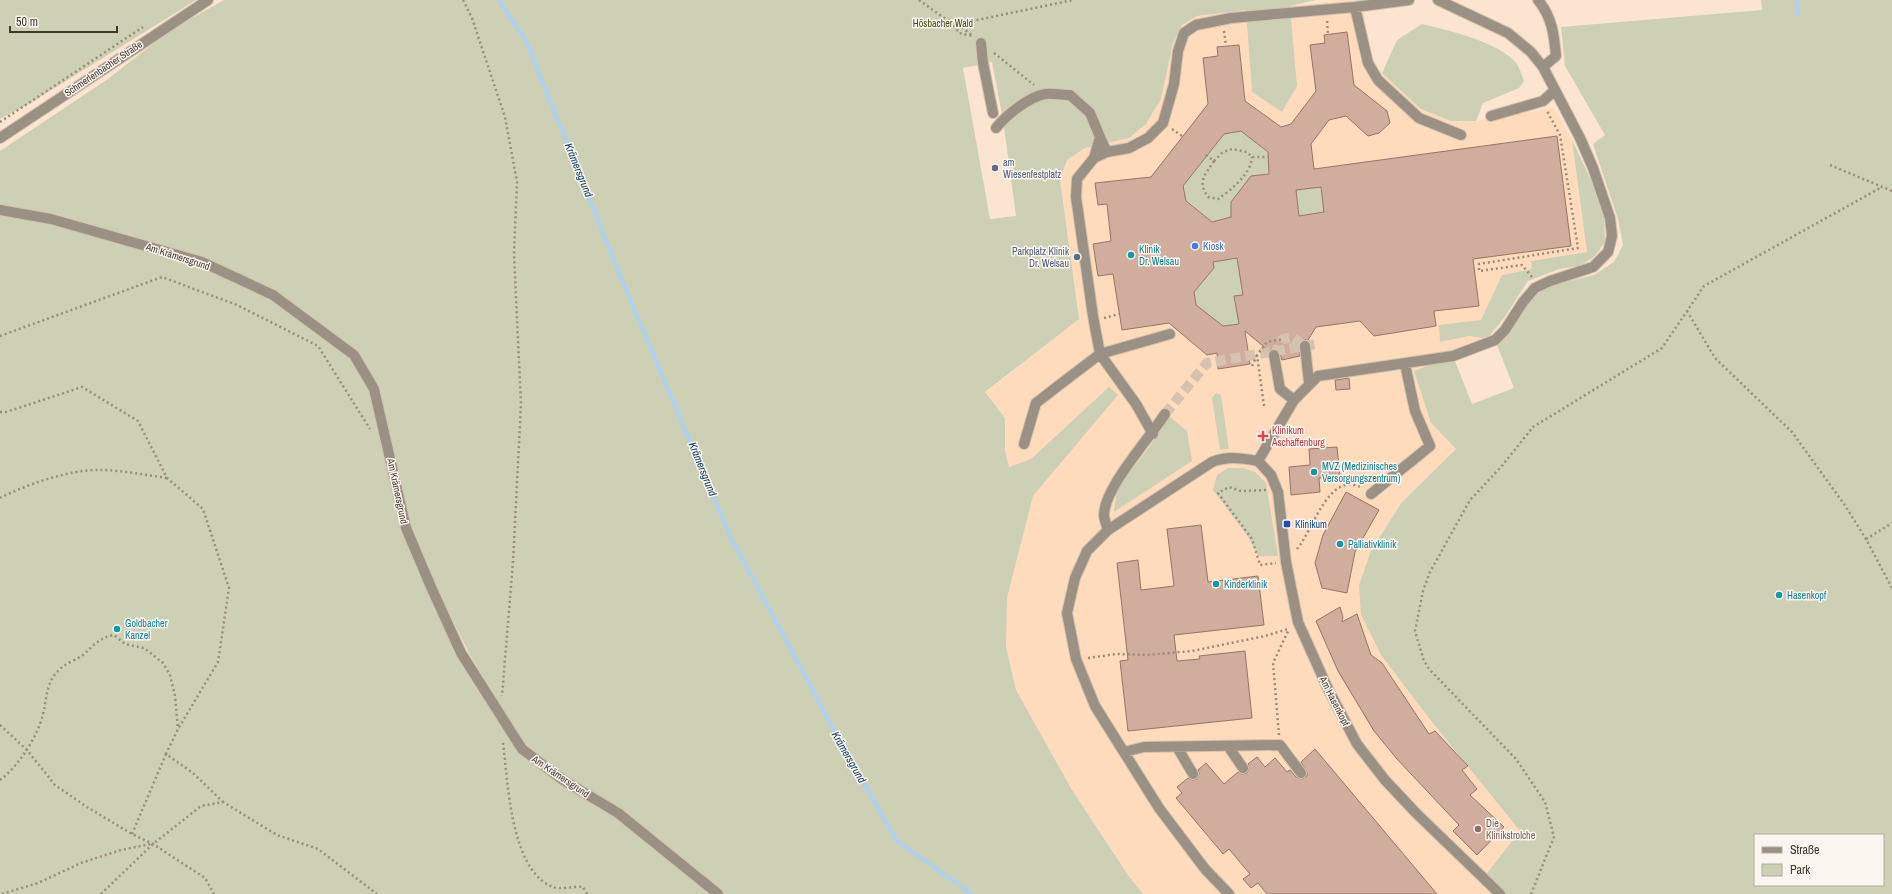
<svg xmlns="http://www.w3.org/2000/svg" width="1892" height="894" viewBox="0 0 1892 894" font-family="'Archivo Narrow',sans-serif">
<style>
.built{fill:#fedbbc}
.green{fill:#cdd0b5;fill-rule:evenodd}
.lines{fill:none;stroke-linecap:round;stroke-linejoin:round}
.stream{stroke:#b2d0e9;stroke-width:4.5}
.building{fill:#d0ad9c;stroke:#957566;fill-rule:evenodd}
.minor-tunnel{stroke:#d6c2af;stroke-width:10;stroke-dasharray:10 5;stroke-linecap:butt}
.minor-casing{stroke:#d6c2af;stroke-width:12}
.path{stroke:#9b8b7b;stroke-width:2.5;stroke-dasharray:2 3;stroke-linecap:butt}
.minor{stroke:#9a9184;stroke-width:10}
.service-dot{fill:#5c6f8a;stroke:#fbf5f0;stroke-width:1.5}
.shop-dot{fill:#3f7fe0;stroke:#fbf5f0;stroke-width:1.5}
.culture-dot{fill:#0f9aa8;stroke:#fbf5f0;stroke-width:1.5}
.health-dot{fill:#e0444e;stroke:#fbf5f0;stroke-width:1.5}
.transit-dot{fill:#1a4fb4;stroke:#fbf5f0;stroke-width:1.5}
.education-dot{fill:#8d6e63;stroke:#fbf5f0;stroke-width:1.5}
.labels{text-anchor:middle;stroke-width:3;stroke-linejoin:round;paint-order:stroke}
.park-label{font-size:10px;fill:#474b12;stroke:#fbf5f0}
.street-label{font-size:10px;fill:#42372d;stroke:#fbf5f0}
.service-label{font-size:10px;fill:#4e5e75;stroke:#fbf5f0;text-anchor:start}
.shop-label{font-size:10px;fill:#366cbe;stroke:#fbf5f0;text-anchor:start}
.culture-label{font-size:10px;fill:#0d838f;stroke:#fbf5f0;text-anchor:start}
.health-label{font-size:10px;fill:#be3a42;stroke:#fbf5f0;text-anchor:start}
.transit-label{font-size:10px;fill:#164399;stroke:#fbf5f0;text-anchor:start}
.education-label{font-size:10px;fill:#785e54;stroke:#fbf5f0;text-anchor:start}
.water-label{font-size:11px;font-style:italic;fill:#104062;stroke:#fbf5f0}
</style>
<rect width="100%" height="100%" fill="#fbe5d0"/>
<path class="built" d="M1343,0H1363L1366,28L1373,58L1382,73L1421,109L1451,121H1476L1554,108L1572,140L1587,252L1531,261L1532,269L1502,275L1481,320L1439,326L1440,342L1470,336L1495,340L1453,356L1431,423L1456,449L1402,502L1381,655L1428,717L1520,831L1484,877L1499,894H1143L1128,875L1072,790L1016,690L1006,647L1007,598L1033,496L1117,395L1109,388L1031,459L1009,467L1005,450V418L985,393L1079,319L1060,179L1067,160L1085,148L1129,138L1161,99L1173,43L1182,25L1197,16L1246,10L1252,91L1297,86L1290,6Z"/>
<path class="green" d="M0,0H196L29,104L0,119Z
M224,0H1316L1290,6L1297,86L1282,112L1252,92L1246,10L1197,16L1182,25L1173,43L1161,99L1146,124L1129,138L1085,148L1067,160L1060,179L1079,319L985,392L1005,418V450L1009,467L1031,459L1109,387L1118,395L1033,496L1007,598L1006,647L1016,690L1072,790L1128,875L1143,894H0V151L108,79L169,31ZM992,62L1003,120L1016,216L990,219L963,68ZM449,613L469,653L526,751L570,780L520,754L457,654Z
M1761,0H1892V894H1499L1484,877L1520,831L1428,717L1381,655L1361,615L1359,585L1371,551L1402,502L1456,449L1431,423L1414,371L1453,356L1472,404L1514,388L1495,340L1507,333L1537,292L1550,286L1594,275L1614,262L1623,245L1618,219L1593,144L1605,135L1565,66L1561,27L1762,10ZM1755,835H1883V885H1755Z
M1422,24C1447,30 1500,42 1517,64C1520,69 1522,76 1524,81L1519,88L1483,103L1476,121H1451L1421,109L1382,73L1397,40Z
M1241,131L1268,153L1269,174L1231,217L1212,222L1186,201L1183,186L1224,134Z
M1572,140L1591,180L1604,218L1605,242L1594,257L1579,266L1559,269L1528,281L1504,318L1487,339L1470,336L1440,342L1439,325L1481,320L1502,275L1532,269L1531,261L1587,252Z
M1321,187L1324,212L1299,216L1296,190Z
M1237,258L1243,295L1234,296L1239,324L1223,326L1196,305L1194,292L1214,268L1213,262Z
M1216,393L1221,395L1229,449L1220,450L1212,398Z
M1169,416L1187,431L1192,461L1114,512L1117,488L1150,446Z
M1228,468H1243L1255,472L1266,483L1278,556H1258L1249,538L1213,490L1217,475Z"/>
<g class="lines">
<path class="stream" d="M499,0L526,41L619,273L729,534L828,719L896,840L972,894
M1797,0L1798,14"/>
</g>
<path class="building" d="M1347,32L1354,85L1387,111L1390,123L1379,133L1368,136L1346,116L1329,120L1311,144L1314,169L1557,136L1571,246L1473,259L1479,306L1434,311L1436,326L1374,336L1360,321L1316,327L1308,340H1304L1299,343L1300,356L1282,360L1279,351L1273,349L1269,351L1245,331L1250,364L1218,369L1217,353L1207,355L1169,323L1122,330L1113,274L1098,276L1093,244L1111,241L1107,204L1098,205L1095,183L1151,177L1208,104L1203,58L1218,56L1217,47L1239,45L1245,101L1281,127L1291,124L1316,91L1310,45L1325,43L1324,35ZM1241,131L1268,152L1269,174L1251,176L1231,202V217L1212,222L1186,201L1183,186L1224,134ZM1321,187L1324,212L1299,216L1296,190ZM1237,258L1243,295L1234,296L1239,324L1223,326L1196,305L1194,292L1214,268L1213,262Z
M1349,378L1350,389L1336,390L1335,380Z
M1337,447L1340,476L1319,478L1320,492L1291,495L1289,467L1310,465L1309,449Z
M1346,492L1379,510L1355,552L1347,593L1322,588L1315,563L1323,535Z
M1201,525L1208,582L1258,576L1264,625L1174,635L1177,661L1200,659L1199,656L1245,651L1252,718L1128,731L1120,661L1128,660L1117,563L1138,560L1141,590L1174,586L1167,529Z
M1340,607L1343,617L1342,622L1357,614L1371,655L1382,663L1429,734L1435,731L1468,766L1462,770L1477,789L1470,795L1504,827L1477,855L1453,831L1459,825L1397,759L1374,731L1338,671L1316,621Z
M1315,749L1437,894H1267L1258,883L1251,888L1243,879L1250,874L1229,849L1223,854L1176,798L1182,793L1177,787L1188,778L1193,780L1197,779L1199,774L1198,770L1206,763L1224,784L1238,772L1243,774L1247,773L1249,768L1248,764L1257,757L1265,767L1275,758L1287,772L1290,770L1296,777L1302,779L1307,776V773L1301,762Z"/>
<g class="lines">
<path class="minor-tunnel" d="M1274,355L1283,339L1292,337L1305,346
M1165,414L1207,363L1316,344"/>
<g class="minor-casing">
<path id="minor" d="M1538,0C1552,17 1554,34 1556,56L1543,67
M1355,7L1368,63L1378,80L1419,118L1461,135
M981,43L983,63L993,113
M1491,116L1543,101L1554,91
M996,128C1006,115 1029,97 1045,94C1053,93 1063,95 1070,95L1090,113L1100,137
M0,138L208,0
M1094,158L1100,137L1107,152
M0,210L51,219L202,262L273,295L354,355L374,389L406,528L431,587L461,653L522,749L563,780L618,813L718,894
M1305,346L1309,383
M1274,355L1280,389L1294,400
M1153,434L1136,404L1100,354L1093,316L1076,197L1077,179L1094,158L1107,152L1129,148L1148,138L1163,123L1174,84L1178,51L1184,33L1196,25L1231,18L1355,7L1409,0
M1024,444L1036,403L1071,376L1100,354L1170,334
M1258,461L1294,400L1318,376L1453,356L1495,340L1505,330L1523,302L1535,288L1550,281L1593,267L1608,252L1612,236L1610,218L1593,168L1580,138L1543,67L1531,52L1508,33L1438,0
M1258,461L1271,475L1278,492L1286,562L1298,622L1328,689L1357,744L1385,780L1417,814L1500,894
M1371,494L1430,446L1415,411L1405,364
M1108,530C1107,526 1104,520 1104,515C1104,488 1149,439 1165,414
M1228,746L1243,768
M1177,747L1193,774
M1124,752L1144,747L1280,745L1301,773
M1229,894L1205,869L1159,808L1095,706L1076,659L1067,613L1075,578L1087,551L1108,530L1212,462C1228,456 1241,458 1258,461"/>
</g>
<path class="path" d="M463,0L472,18L505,117L517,182L514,254L521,404L513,562L502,696
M919,0L944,18L958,24L1073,0
M951,21L959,33L972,36
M1327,21L1328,34
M958,24L973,36
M1224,31L1226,46
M994,53L1034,85
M0,122L143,27
M1172,129L1182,136
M1206,155L1214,161L1223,152L1232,149L1247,152L1252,157H1269
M1214,161C1205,175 1197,181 1208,197L1218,199C1231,190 1251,174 1252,157
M1830,165L1892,191
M1532,277L1522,265L1479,271V264L1578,248L1560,135L1547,111
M1687,311L1715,358L1792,432L1844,504L1866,539L1892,588
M1104,318L1119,314
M0,336L162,277L237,305L318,346L370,429
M1252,366L1257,355
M1264,406L1257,355L1267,342L1283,339
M0,412H6L82,387L138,421L167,478L203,509L229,588L218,662L178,729L166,754L193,773L223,802
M1266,490L1241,491L1229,487L1218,493L1252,539L1260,565L1276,563
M0,498C25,485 71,469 100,470C122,470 145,475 167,478
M1866,539L1892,523
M1297,549C1313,531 1329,469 1362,488
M1088,658L1117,654L1147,655L1192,651L1265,636L1288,629
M0,725L27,750L55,785L87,807L132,834L153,844L205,878L214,894
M1279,735L1273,663L1289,629
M503,743C508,780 510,871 553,887C559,890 574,886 583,887L587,894
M0,780C18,767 38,736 43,714C47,698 46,681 60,669C66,663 76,660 83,655C93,646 100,637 114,635L125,644L144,648L163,663L170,675L175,696L178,729
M132,834L166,754
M2,894L38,883L81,863L121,850L151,844
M101,894L153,844L201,806L223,802L277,835L318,849L377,894
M1531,894L1554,837L1545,802L1516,759L1429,669L1424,661L1415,631L1423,591L1430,572L1470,500L1501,467L1533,427L1662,348L1704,286L1882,187"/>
<use href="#minor" class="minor"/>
</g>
<g class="service-dot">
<circle cx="995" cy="168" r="4"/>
<circle cx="1077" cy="257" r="4"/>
</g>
<circle class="shop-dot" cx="1195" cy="246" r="4"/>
<g class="culture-dot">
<circle cx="1131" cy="255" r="4"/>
<circle cx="1314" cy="472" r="4"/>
<circle cx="1340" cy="544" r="4"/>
<circle cx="1216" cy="584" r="4"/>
<circle cx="1779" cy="595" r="4"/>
<circle cx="117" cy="629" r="4"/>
</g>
<path class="health-dot" d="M1261 430h4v4h4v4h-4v4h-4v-4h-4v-4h4z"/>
<rect class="transit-dot" x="1283" y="520" width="8" height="8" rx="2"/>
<circle class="education-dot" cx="1478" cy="829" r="4"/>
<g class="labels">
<g class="park-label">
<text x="943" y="27">Hösbacher Wald</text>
</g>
<g class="street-label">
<text transform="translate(103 68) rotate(-34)" y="4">Schmerlenbacher Straße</text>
<text transform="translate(178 256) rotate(18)" y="4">Am Krämersgrund</text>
<text transform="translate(398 491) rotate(78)" y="4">Am Krämersgrund</text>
<text transform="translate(1335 701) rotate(63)" y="4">Am Hasenkopf</text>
<text transform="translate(561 776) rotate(34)" y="4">Am Krämersgrund</text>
</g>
<g class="service-label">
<text x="1003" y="166">am<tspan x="1003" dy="12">Wiesenfestplatz</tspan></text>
<text x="1069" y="255" text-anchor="end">Parkplatz Klinik<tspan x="1069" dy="12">Dr. Welsau</tspan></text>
</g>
<g class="shop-label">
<text x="1203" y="250">Kiosk</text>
</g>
<g class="culture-label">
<text x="1139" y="253">Klinik<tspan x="1139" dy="12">Dr. Welsau</tspan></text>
<text x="1322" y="470">MVZ (Medizinisches<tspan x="1322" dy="12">Versorgungszentrum)</tspan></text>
<text x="1348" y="548">Palliativklinik</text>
<text x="1224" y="588">Kinderklinik</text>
<text x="1787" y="599">Hasenkopf</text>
<text x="125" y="627">Goldbacher<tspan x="125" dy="12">Kanzel</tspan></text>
</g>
<g class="health-label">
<text x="1272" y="434">Klinikum<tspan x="1272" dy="12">Aschaffenburg</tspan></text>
</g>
<g class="transit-label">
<text x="1295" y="528">Klinikum</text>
</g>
<g class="education-label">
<text x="1486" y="827">Die<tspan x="1486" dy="12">Klinikstrolche</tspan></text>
</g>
<g class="water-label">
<text transform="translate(579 170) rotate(68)" y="4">Krämersgrund</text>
<text transform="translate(703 469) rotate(68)" y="4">Krämersgrund</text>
<text transform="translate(849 757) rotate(60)" y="4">Krämersgrund</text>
</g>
</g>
<rect x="1754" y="834" width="130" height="52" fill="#fbf5f0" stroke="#b1a9a2"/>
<rect x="1762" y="847" width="20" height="6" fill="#9a9184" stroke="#b1a9a2"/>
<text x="1790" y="854" font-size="12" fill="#42372d">Straße</text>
<rect x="1762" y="864" width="20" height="12" fill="#cdd0b5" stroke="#b1a9a2"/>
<text x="1790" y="874" font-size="12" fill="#42372d">Park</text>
<path d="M10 26v6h107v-6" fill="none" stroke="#42372d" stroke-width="2"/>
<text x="16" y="26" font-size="12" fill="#42372d" stroke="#fbf5f0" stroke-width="3" paint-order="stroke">50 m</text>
</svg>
